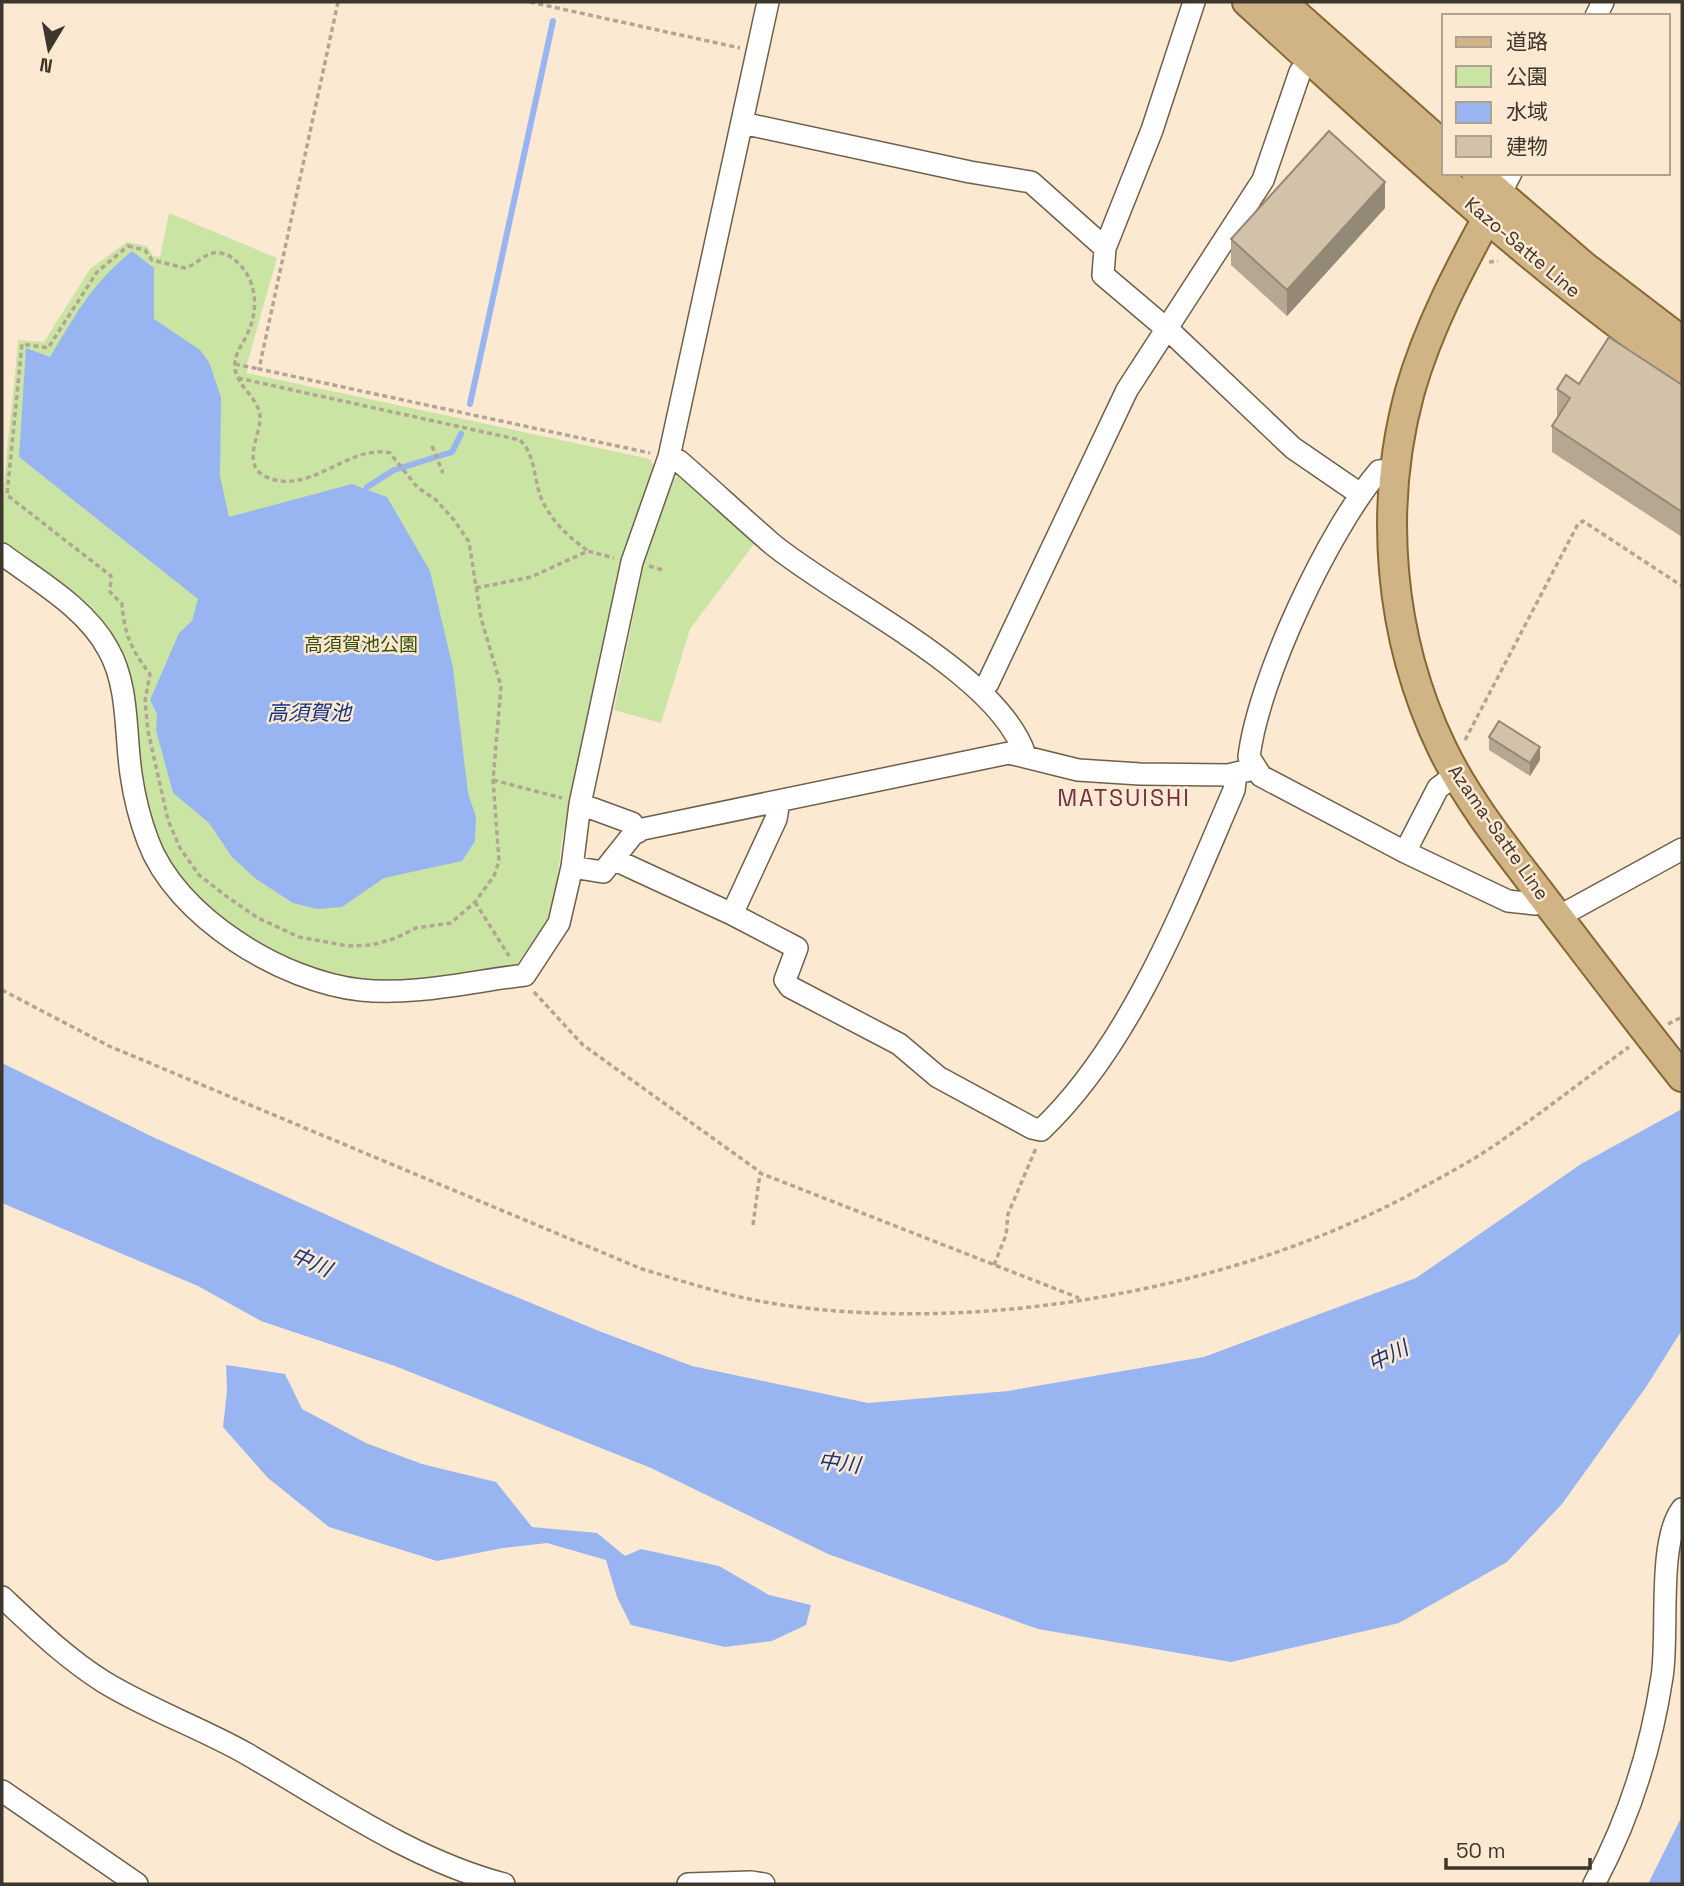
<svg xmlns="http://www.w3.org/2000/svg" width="1684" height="1886" viewBox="0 0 1684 1886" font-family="'Space Grotesk','Noto Sans JP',sans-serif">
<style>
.green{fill:#cae4a4}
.water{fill:#98b5f2}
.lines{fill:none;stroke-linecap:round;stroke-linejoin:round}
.stream{stroke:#98b5f2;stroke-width:6}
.minor-casing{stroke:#6f604b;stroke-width:24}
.major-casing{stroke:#886732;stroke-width:32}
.path{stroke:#b3a593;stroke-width:3.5;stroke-dasharray:5 3.5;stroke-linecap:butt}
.minor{stroke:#fff;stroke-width:21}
.major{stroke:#d0b485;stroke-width:28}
.wall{fill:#b5a792}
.shaded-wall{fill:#948877}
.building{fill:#d3c2aa;stroke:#948877;stroke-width:2}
.labels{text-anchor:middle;stroke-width:5;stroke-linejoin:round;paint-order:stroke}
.street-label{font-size:19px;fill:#3d362d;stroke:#fbe9d1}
.park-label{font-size:19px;fill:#394d10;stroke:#fbe9d1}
.water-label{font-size:21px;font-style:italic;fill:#133286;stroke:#fbe9d1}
.quarter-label{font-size:23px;letter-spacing:2px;fill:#732e43;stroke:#fbe9d1}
</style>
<rect width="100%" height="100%" fill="#fbe9d1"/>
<path class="green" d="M169,213L277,258L247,364V373L650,459L655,469L624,556L562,839L554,910L513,970L370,984L347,983L250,944L186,888L157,842L100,624L2,540C2,474 13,407 18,340L44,342L90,269L127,242L147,246L153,256L160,257Z
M682,472L760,536L690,629L661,723L614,710L647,548L674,479Z"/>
<path class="water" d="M132,251L154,268V319L200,350L209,362L221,397L220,476L229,517L352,484L387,497L430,571L453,668L468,793L476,817L475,841L462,861L384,878L342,907L317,909L293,903L256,879L232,857L209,823L173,793L156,730L157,714L150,700L179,633L192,621L198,599L19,457L26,348L50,357C78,311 90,286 132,251Z
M2,1063L155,1138L441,1266L599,1331L692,1366L868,1403L1008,1391L1204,1357L1416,1278L1581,1164L1682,1109V1330L1646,1387L1562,1504L1507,1562L1399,1623L1231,1662L1038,1629L828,1554L651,1468L395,1366L261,1321L198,1286L2,1203Z
M226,1365L285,1374L302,1409L366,1443L422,1464L496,1482L532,1527L597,1533L625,1556L641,1549L719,1566L769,1595L811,1605L806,1625L772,1641L725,1647L631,1625L617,1597L606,1560L547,1543L503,1548L437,1561L329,1527L268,1478L223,1427L227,1390Z
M1682,1816V1884H1648Z"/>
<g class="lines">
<path class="stream" d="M470,404L553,21
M367,487L394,470L452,452L461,434"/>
<g class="minor-casing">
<path id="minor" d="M1194,2L1152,130L1105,248L1103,275L1175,336L1293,448L1360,494
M1596,16L1603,2
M742,123L970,172L1031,182L1105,248
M1500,194L1511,173
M669,457L679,461C710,488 740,516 771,543C838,599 999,673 1025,755
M1395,470L1379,471C1329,529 1258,680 1249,757L1261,776L1405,852L1508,901L1535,904L1545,901
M2,554C38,581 86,608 108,649C129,685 125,733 131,774C134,795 140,820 148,841C176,917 283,982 361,990C412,996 474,981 525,975L559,923L572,867L603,872L634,833L643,829L1009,753L1078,770L1140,774L1228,775L1254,769
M981,691L988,683L1127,390L1263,180L1300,72
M779,802L776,819L732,914L797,948L785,980L790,987L899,1044L938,1077L1032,1128L1041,1130C1132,1044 1185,903 1234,790L1236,774
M580,804L632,823L638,832
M1405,852L1438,788L1457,774
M613,859L732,914
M572,867L580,804L632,562L669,457L768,2
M1558,917L1682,849
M2,1597C34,1627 66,1658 104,1682C150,1710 201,1728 247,1754C329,1801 412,1860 504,1884
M2,1791L137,1884
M688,1884L751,1882L764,1884
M1594,1884C1628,1821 1651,1749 1662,1677C1669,1635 1657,1542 1682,1509"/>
</g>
<g class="major-casing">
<path id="major" d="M1247,2C1388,130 1526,262 1682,371
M1282,2L1444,146
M1476,173L1585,267L1682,341
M1500,194C1466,257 1430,321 1410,391C1378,508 1389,638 1442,748C1468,802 1507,850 1543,897C1589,957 1635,1018 1682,1077"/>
</g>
<path class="path" d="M338,2L259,369L650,453
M530,2L740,48
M128,246L145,250L152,260L185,268C196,265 203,255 213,253C222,251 231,256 237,262C256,279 259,307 249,330C244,344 233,353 235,369C238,389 262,399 260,421C258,438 244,464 263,475C307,500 348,443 390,453L417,487L436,500L454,520L469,542L481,618L501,686L493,780L499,861L494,876L475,902L451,923L416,928L396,938L372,945L348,946L299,937L258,918L226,896L199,875L180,848L168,820L148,731L145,701L150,674C132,651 124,634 122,604L110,592L111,576L7,495L22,344L48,348L97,272Z
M1489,262L1498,261
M235,364L259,369
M238,378L520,440C537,457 533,482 543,502C553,523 570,538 588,551
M432,446L443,473
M649,566L663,570
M476,588L531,577L588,551L614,558
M1465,740L1578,524L1583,521L1682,586
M493,780L562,798
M475,902L509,956
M2,990L109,1046L642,1269C686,1282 730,1297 776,1304C977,1335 1229,1291 1409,1195C1441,1177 1475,1160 1505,1138C1547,1109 1587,1077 1629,1047
M534,992L583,1045L760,1172
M1668,1024L1682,1017
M753,1225L760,1173L1079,1298
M994,1265L1006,1235L1008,1214L1036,1148"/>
<use href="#minor" class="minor"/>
<use href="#major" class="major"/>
</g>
<path class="wall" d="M1385,208L1287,316L1231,265V239Z
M1579,384L1682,385V537L1552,452V426L1559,416L1557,415V389Z
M1489,737L1540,760L1530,776L1489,750Z"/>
<path class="shaded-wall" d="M1385,182V208L1287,316V290Z
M1540,747V760L1530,776V763Z"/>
<path class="building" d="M1329,131L1385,182L1287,290L1231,239Z
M1609,337L1682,385V512L1552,426L1570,398L1557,389L1566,375L1579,384Z
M1499,721L1540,747L1530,763L1489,737Z"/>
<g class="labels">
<g class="street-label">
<text transform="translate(1523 247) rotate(40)" y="7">Kazo-Satte Line</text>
<text transform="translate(1499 832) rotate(55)" y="7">Azama-Satte Line</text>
</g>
<g class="park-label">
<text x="361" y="651">高須賀池公園</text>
</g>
<g class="water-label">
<text x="309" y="720">高須賀池</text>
<text transform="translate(311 1262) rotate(24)" y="7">中川</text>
<text transform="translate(1388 1356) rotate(-26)" y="7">中川</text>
<text transform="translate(839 1463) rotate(7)" y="7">中川</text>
</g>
<g class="quarter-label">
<text x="1124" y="806">MATSUISHI</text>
</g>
</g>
<rect width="1684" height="1886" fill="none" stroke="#3d362d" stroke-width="7"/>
<rect x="1442" y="14" width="228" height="161" fill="#fbe9d1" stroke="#afa18f" stroke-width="2"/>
<rect x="1456" y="37" width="35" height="10" fill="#d0b485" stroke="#afa18f" stroke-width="2"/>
<text x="1506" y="49" font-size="21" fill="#3d362d">道路</text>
<rect x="1456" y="66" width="35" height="21" fill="#cae4a4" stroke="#afa18f" stroke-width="2"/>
<text x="1506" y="84" font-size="21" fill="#3d362d">公園</text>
<rect x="1456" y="102" width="35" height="21" fill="#98b5f2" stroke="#afa18f" stroke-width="2"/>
<text x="1506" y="119" font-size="21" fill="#3d362d">水域</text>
<rect x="1456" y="136" width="35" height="21" fill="#d3c2aa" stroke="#afa18f" stroke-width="2"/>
<text x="1506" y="154" font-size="21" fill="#3d362d">建物</text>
<g transform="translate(49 49) rotate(190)" stroke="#fbe9d1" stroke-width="5" paint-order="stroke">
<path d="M0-5L12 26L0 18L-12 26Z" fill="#3d362d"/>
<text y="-10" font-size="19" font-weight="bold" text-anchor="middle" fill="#3d362d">N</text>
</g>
<path d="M1446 1858v10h144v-10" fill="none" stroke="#3d362d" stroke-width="3.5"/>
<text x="1456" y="1858" font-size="21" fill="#3d362d" stroke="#fbe9d1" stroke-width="5" paint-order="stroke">50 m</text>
</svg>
